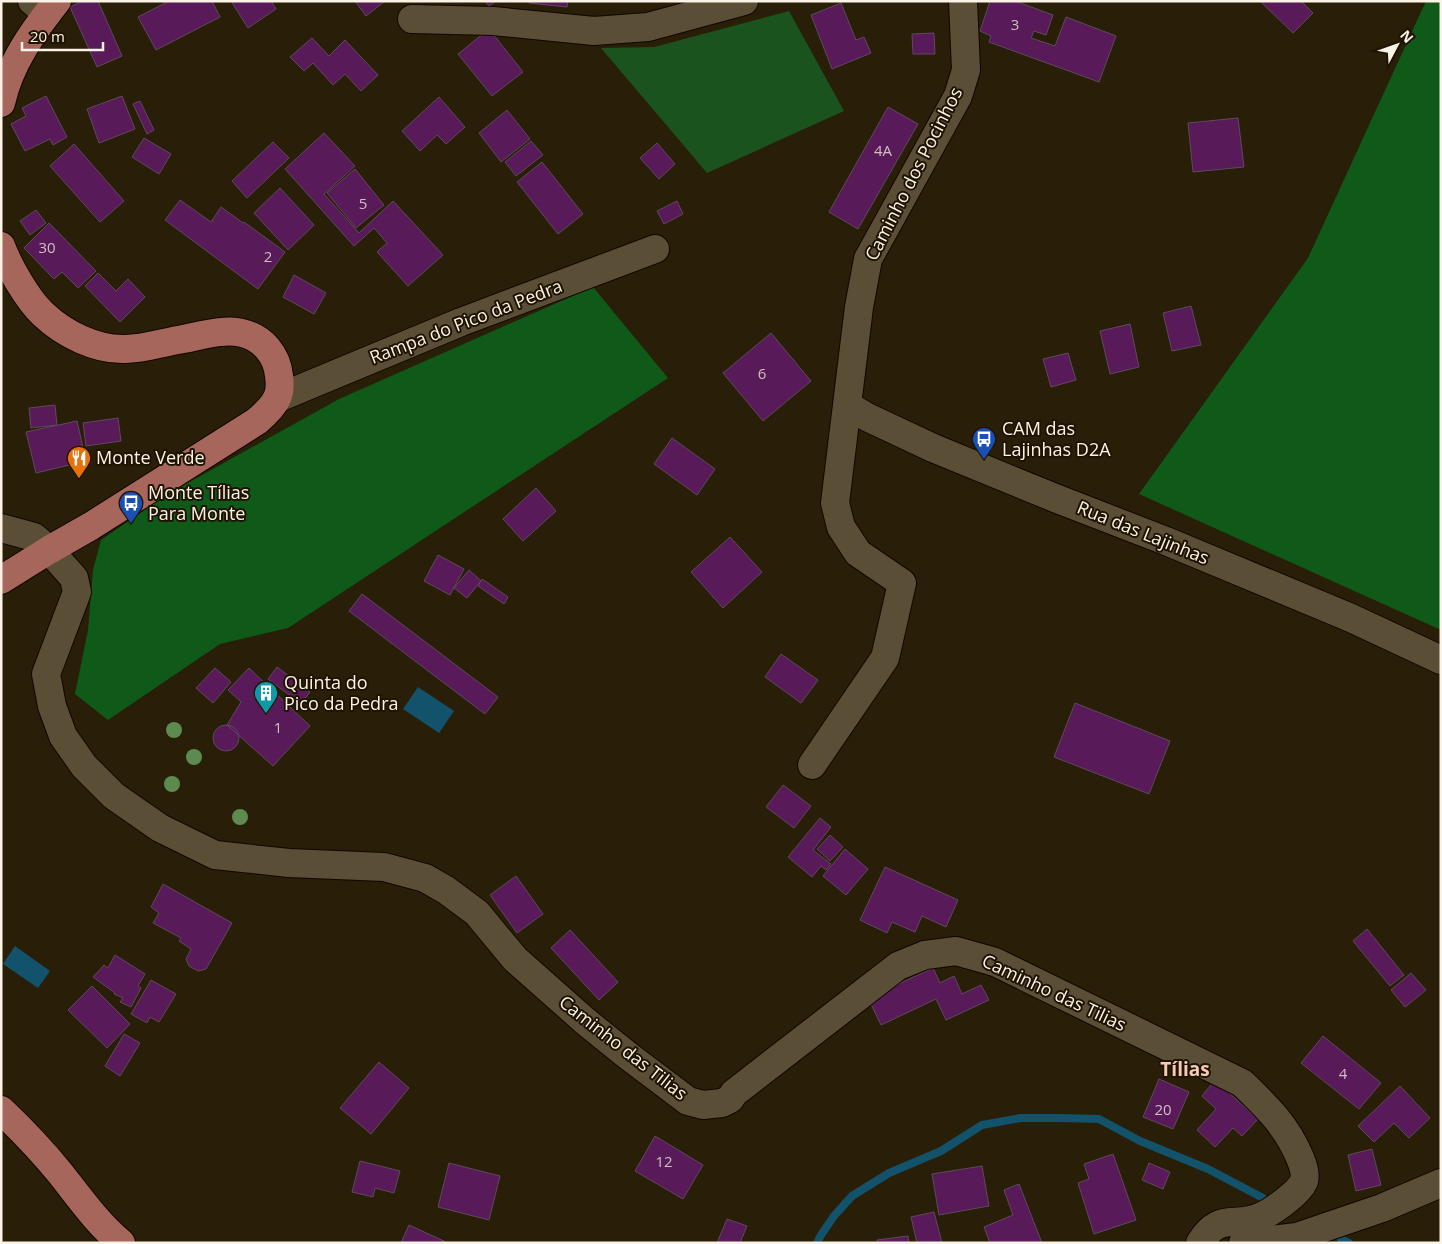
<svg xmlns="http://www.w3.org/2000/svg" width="1442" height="1244" viewBox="0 0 1442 1244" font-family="'Open Sans',sans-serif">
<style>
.green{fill:#1b531f}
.forest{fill:#0f5a18}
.water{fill:#12526a}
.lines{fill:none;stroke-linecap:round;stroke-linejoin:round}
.stream{stroke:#12526a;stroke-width:8}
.building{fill:#581a58;stroke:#5e4a5d}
.minor-casing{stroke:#110700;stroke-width:30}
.major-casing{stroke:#110700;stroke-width:30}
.minor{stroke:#5a4e36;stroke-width:28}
.major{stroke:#a7665c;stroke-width:28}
.tree{fill:#5d8a4e}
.labels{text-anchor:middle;stroke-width:4;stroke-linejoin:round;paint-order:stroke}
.number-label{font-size:15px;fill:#d2bec2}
.street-label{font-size:18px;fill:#fbf4e6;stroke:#1f1401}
.poi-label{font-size:18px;fill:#fbf4e6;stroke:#1f1401;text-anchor:start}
.neighbourhood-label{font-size:19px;font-weight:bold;fill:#f8cab5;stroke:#1f1401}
</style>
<rect width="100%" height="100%" fill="#291e07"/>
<path class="green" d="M789,11L844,111L707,173L601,48L654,47Z"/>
<path class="forest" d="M1426,1H1441V630L1139,494L1308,258Z
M593,287L668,378L288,628L220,644L108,720L75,694L88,630L93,570L101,540L168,494L339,399Z"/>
<path class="water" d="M418,687L454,711L439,733L403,709Z
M15,946L50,971L38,988L3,964Z"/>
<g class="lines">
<path class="stream" d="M1341,1239L1349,1243
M817,1243L821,1235L834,1216L852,1196L889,1173L941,1151L982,1125L1021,1118H1061L1099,1119L1140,1141L1208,1169L1263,1198"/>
</g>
<path class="building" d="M83,1H98L122,56L97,67L70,7Z
M169,1H212L220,17L156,50L138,17Z
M231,1H271L276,9L248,28Z
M355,1H385L366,16Z
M485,1H496L489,6Z
M529,1H568L567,7L529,3Z
M990,1H1015L1053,15L1046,35L1034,31L1031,38L1055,46L1066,17L1116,36L1099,82L989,42L991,36L980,31Z
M1260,1H1301L1313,13L1293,33Z
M841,3L856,40L864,37L871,53L832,69L811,15Z
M489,29L523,72L492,96L458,54Z
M934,33L935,54H913L912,34Z
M312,38L329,56L345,40L378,75L361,91L345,74L333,85L313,63L304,71L290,57Z
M46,96L67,137L53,145L50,139L25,151L11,124L26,116L22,108Z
M122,96L135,129L99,143L87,109Z
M439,97L465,127L446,144L437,135L420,151L402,131Z
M140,101L154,130L147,134L133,104Z
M888,107L918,124L858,229L829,212Z
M507,110L530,139L501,162L479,133Z
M1238,118L1244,167L1193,172L1188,123Z
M324,133L355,166L324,194L359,233L393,201L443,255L408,286L377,252L387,243L374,228L354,246L285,169Z
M144,138L171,154L159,174L132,157Z
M531,141L543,155L516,176L505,162Z
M273,142L289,158L247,198L232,181Z
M657,143L675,164L659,179L640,158Z
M74,144L124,201L100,222L50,166Z
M542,162L583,214L558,234L517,182Z
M355,169L384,205L356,228L327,193Z
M280,188L314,225L288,250L254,213Z
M180,200L211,222L221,207L243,223L244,222L285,252L258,289L165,220Z
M677,201L683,214L664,224L657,211Z
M36,210L46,223L30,235L20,221Z
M49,223L96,271L78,288L62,272L54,279L24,248Z
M98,273L116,291L128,279L145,297L120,322L85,286Z
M294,275L326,293L314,314L283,297Z
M1191,306L1201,345L1172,351L1163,313Z
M1130,324L1139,367L1110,374L1100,331Z
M771,333L811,381L763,421L723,373Z
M1068,353L1076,380L1051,387L1043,359Z
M55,405L57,425L31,428L29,408Z
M118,418L121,441L86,446L83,423Z
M77,421L86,461L36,473L26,432Z
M672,438L715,469L697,495L654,464Z
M536,488L556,511L523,541L503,519Z
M730,537L762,572L723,608L691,572Z
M438,555L464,569L450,595L424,581Z
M469,570L481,581L467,598L454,588Z
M482,579L508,597L504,604L478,586Z
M362,594L498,697L485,714L349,611Z
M781,654L818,680L801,703L765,677Z
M277,667L310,692L301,704L268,679Z
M215,668L231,682L213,703L196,688Z
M249,668L310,726L273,766L227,725L241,702L228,690Z
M1075,703L1170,741L1149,794L1054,757Z
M213 738a13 13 0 1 1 26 0a13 13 0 1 1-26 0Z
M783,785L811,806L794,828L766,807Z
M820,818L831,827L813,850L831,864L826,870L821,866L812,877L788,857Z
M830,835L843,847L830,861L817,849Z
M845,849L868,869L846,895L823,876Z
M885,867L958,900L946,927L922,916L915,932L892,922L887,933L860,920Z
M516,876L543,914L517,933L490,895Z
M163,884L232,923L206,969L198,971L189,966L186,959L191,949L179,941L181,938L153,923L159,913L151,907Z
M1367,929L1404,975L1390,986L1353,941Z
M570,930L618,982L599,1000L551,948Z
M115,955L145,974L138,986L141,988L131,1007L120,1002L123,998L114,994L115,993L93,977L104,965L108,968Z
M933,968L940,983L954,976L962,994L981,985L989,1000L946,1020L936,999L881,1025L868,998Z
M1411,973L1426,990L1405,1007L1391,990Z
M151,980L176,994L159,1022L150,1017L147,1023L131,1014Z
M92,986L130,1024L107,1048L68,1010Z
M124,1034L140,1043L120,1076L105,1066Z
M1323,1036L1381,1083L1359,1109L1301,1063Z
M379,1062L409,1088L371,1134L340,1108Z
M1159,1079L1189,1092L1173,1129L1143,1117Z
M1215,1080L1258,1119L1242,1136L1233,1128L1215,1147L1197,1130L1216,1109L1202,1096Z
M1400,1086L1430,1118L1409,1138L1394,1123L1374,1142L1358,1126Z
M655,1136L703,1165L683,1199L635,1171Z
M1372,1149L1381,1185L1356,1191L1348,1155Z
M1113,1154L1136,1220L1094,1234L1078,1183L1089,1179L1084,1164Z
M360,1161L400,1171L394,1193L375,1188L373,1197L352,1192Z
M449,1163L500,1176L489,1220L438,1207Z
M1149,1163L1170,1172L1163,1189L1142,1180Z
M982,1166L989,1206L939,1215L932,1174Z
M1019,1184L1042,1243H990L984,1227L1013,1215L1004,1190Z
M934,1212L942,1243H917L911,1217Z
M727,1219L747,1226L740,1243H717Z
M409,1225L448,1243H401Z
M908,1236L909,1243H878L877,1240Z"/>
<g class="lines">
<g class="minor-casing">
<path id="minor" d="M32,1L47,14
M412,19L493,21L594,31L648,27L744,1
M278,398L461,322L655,249
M847,405L867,417L933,448L1055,498L1166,541L1351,618L1441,660
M1,528L34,537L49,550L74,578L77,592L46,674L52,706L63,736L84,766L114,796L160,828L215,855L289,863L384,867L425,878L446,890L477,913L515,959L585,1021L627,1055L688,1101L703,1105L722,1103L730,1099L734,1093L898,966L925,955L956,951L995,962L1242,1083C1267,1107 1287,1126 1300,1158C1303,1165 1306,1174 1304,1181C1299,1193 1272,1212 1260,1217C1233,1228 1219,1212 1200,1243
M812,765L885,658L902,583L858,553L841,527L835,503L859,307L868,259L958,96L966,70L963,1
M1243,1243L1297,1237L1382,1208L1441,1183"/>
</g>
<g class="major-casing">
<path id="major" d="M1,103C10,63 32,33 57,1
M1,246C9,267 27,299 43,314C64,334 96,350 125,349C143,349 161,343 178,340C197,337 224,328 242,333C263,338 277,355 279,376C280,383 280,392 277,398C273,407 264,415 257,421L91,526L49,550L1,580
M1,1110C22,1130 42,1151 60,1173C79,1197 97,1223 121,1243"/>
</g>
<use href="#minor" class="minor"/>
<use href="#major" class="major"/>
</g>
<g class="tree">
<circle cx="174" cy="730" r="8"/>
<circle cx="194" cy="757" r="8"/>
<circle cx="172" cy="784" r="8"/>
<circle cx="240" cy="817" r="8"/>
</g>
<defs>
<g id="bus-pin" transform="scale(1.25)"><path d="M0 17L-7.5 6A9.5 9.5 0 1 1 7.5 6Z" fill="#1a4fb4" stroke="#1f1401"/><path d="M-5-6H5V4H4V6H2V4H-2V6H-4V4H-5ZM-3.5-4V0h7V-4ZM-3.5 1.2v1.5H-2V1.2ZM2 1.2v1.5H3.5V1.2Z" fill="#fff"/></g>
<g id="restaurant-pin" transform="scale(1.25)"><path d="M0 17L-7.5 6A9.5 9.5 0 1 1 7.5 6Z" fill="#e8710a" stroke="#1f1401"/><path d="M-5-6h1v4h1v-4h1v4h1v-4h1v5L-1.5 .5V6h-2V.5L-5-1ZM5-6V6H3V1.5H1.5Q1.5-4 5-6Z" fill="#fff"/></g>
<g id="building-pin" transform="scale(1.25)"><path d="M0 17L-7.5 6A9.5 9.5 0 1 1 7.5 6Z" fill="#0f9aa8" stroke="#1f1401"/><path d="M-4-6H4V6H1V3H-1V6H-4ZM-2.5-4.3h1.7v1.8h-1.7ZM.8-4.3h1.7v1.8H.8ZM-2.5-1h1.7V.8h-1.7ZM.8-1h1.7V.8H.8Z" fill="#fff"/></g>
</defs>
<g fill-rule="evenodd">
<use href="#bus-pin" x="984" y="439"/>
<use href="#restaurant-pin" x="79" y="458"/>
<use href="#bus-pin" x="131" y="503"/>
<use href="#building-pin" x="266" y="693"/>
</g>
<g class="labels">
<g class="number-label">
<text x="1015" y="30">3</text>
<text x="883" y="156">4A</text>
<text x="363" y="209">5</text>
<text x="47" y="253">30</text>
<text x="268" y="262">2</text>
<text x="762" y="379">6</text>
<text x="278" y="733">1</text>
<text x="1343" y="1079">4</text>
<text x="1163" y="1115">20</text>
<text x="664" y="1167">12</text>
</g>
<g class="street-label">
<text transform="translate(914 174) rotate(-63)" y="6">Caminho dos Pocinhos</text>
<text transform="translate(466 322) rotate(-21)" y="6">Rampa do Pico da Pedra</text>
<text transform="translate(1143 533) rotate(22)" y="6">Rua das Lajinhas</text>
<text transform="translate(1054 993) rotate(25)" y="6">Caminho das Tilias</text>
<text transform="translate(623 1048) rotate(38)" y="6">Caminho das Tilias</text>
</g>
<g class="poi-label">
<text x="1002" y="435">CAM das<tspan x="1002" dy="21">Lajinhas D2A</tspan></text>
<text x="96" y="464">Monte Verde</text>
<text x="148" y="499">Monte Tílias<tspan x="148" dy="21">Para Monte</tspan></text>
<text x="284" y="689">Quinta do<tspan x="284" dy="21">Pico da Pedra</tspan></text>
</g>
<g class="neighbourhood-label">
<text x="1185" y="1076">Tílias</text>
</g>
</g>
<rect width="1442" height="1244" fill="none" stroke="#fbf4e6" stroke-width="5"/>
<g transform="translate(1397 45) rotate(49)" stroke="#1f1401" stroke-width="4" paint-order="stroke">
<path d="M0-4L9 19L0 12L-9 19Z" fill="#fbf4e6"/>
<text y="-8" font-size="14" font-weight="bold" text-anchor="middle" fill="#fbf4e6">N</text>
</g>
<path d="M22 42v8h81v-8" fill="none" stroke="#fbf4e6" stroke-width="2.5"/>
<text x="30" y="42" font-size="15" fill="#fbf4e6" stroke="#1f1401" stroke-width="4" paint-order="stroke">20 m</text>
</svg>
